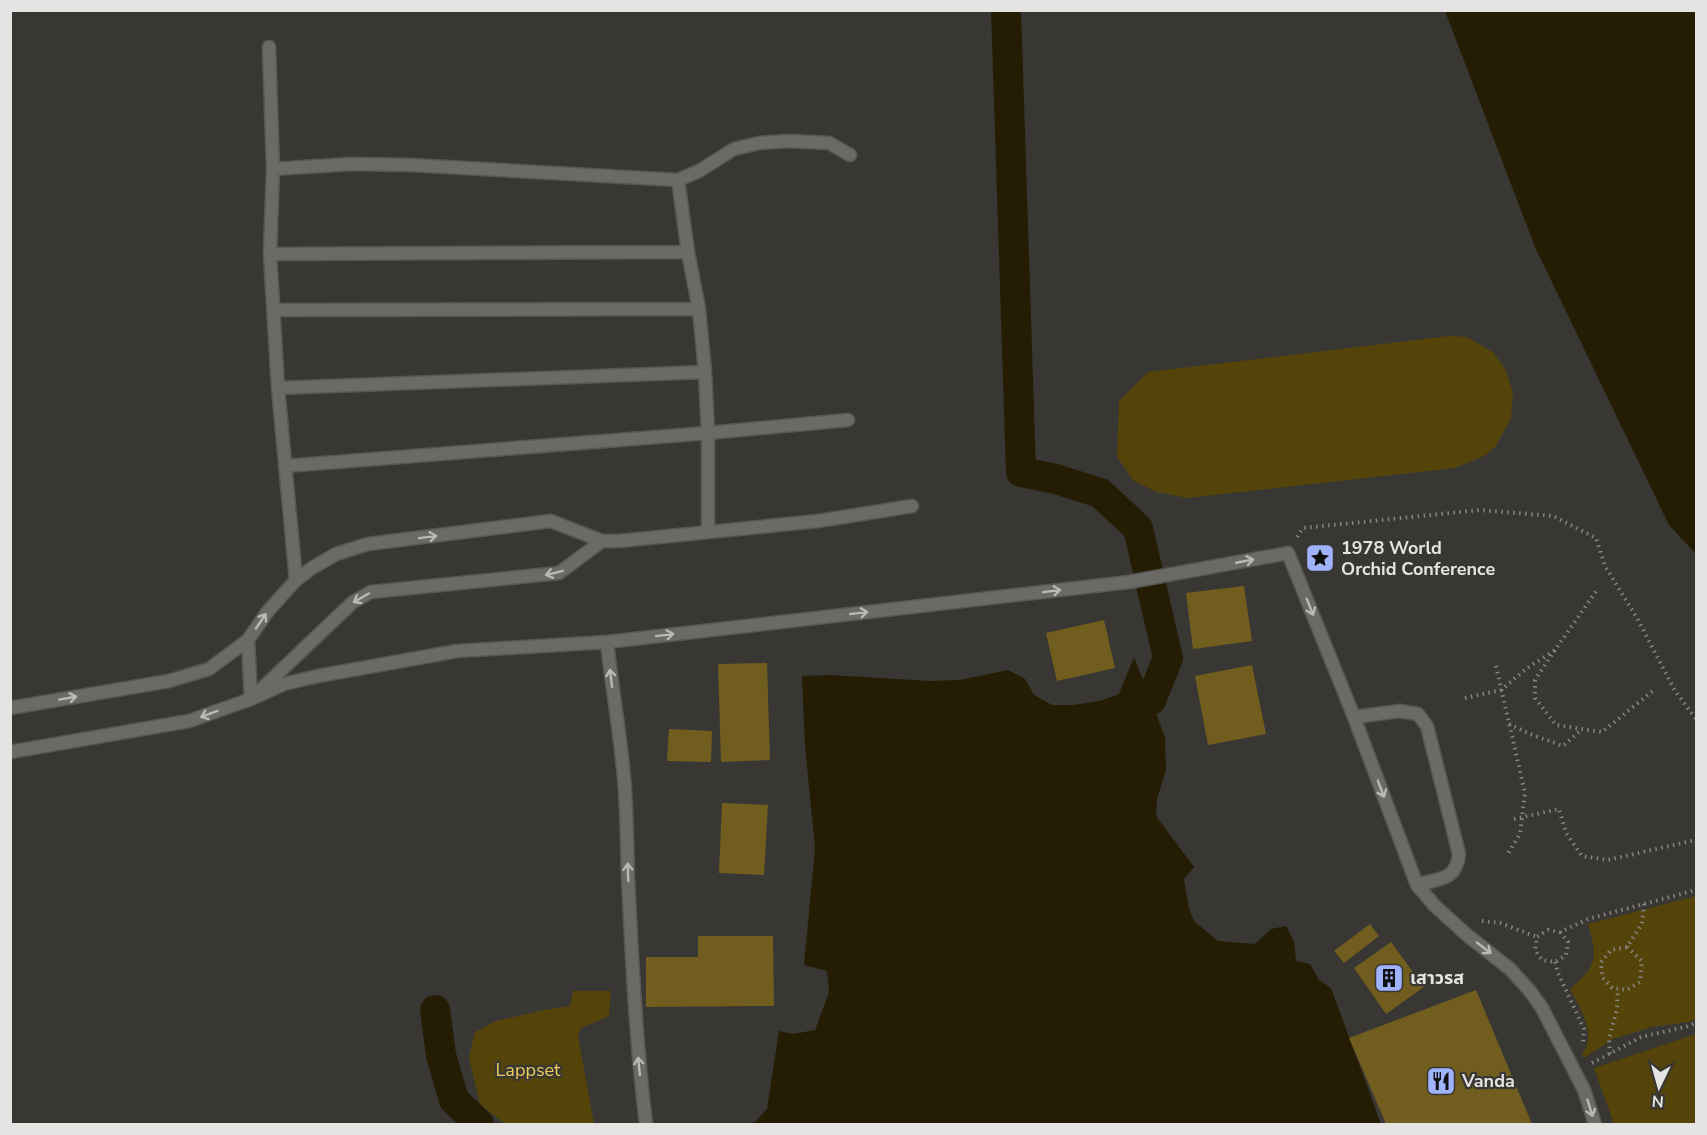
<svg xmlns="http://www.w3.org/2000/svg" width="1707" height="1135" viewBox="0 0 1707 1135" font-family="'Nunito Sans','Noto Sans Thai',sans-serif">
<style>
.green{fill:#54440a}
.water{fill:#251d03}
.lines{fill:none;stroke-linecap:round;stroke-linejoin:round}
.canal{stroke:#251d03;stroke-width:30}
.building{fill:#715e1e}
.lane-casing{stroke:#575653;stroke-width:15}
.path{stroke:#868582;stroke-width:4;stroke-dasharray:1.5 4.5;stroke-linecap:butt}
.lane{stroke:#6b6a66;stroke-width:12}
.oneway{stroke:#bab9b7}
.labels{text-anchor:middle;stroke-width:4.5;stroke-linejoin:round;paint-order:stroke}
.poi-label{font-size:18px;font-weight:bold;fill:#e5e4e2;stroke:#383734;text-anchor:start}
.park-label{font-size:18px;fill:#efcd5d;stroke:#383734}
</style>
<rect width="100%" height="100%" fill="#383734"/>
<path class="green" d="M1449,336L1467,337L1493,352L1505,369L1513,392L1511,418L1496,446L1486,455L1455,468L1187,498L1157,492L1134,481L1117,457L1119,401L1148,372Z
M1696,896V1019L1688,1022L1652,1027L1613,1039L1584,1058L1582,1053C1598,1035 1579,1006 1570,989C1597,966 1598,958 1588,924Z
M573,991H611L609,1016L581,1028L578,1036L594,1124H506L504,1123L480,1104L469,1058L475,1032L496,1021L544,1010L570,1006Z
M1696,1034V1124H1614L1594,1068Z"/>
<path class="water" d="M1445,11H1696V554L1669,525L1535,247Z
M1134,657L1165,737L1166,770L1157,799L1156,816L1194,867L1184,879L1189,909L1194,921L1218,941L1255,944L1271,929L1286,926L1294,942L1296,961L1310,964L1319,980L1331,988L1381,1124H750L756,1121L767,1109L779,1031L793,1034L815,1030L829,992L827,971L804,965L815,848L805,747L802,676L831,675L929,681L960,680L1008,670L1025,679L1034,695L1052,705H1073L1100,701L1119,694Z"/>
<g class="lines">
<path class="canal" d="M1006,10L1021,472L1056,479L1100,493L1138,528L1168,658L1151,700
M435,1010L441,1055L454,1100L479,1124"/>
</g>
<path class="building" d="M1244,586L1252,641L1193,649L1186,593Z
M1104,620L1115,668L1057,681L1046,633Z
M767,663L770,760L721,762L718,664Z
M1252,665L1266,734L1208,745L1195,676Z
M669,729L712,731L711,762L667,761Z
M722,803L768,805L764,875L719,873Z
M1370,924L1379,936L1344,963L1334,951Z
M698,936H773L774,1006L646,1007V957H698Z
M1391,942L1424,987L1386,1014L1354,968Z
M1476,990L1532,1124H1386L1349,1038Z"/>
<g class="lines">
<g class="lane-casing">
<path id="lane" d="M269,47L273,169L270,254L278,388L296,580
M273,169L351,164L411,165L678,180L699,171L734,149L759,143L790,141L829,143L850,155
M678,180L688,252L699,309L705,372L708,433V532
M270,254L688,252
M274,310L699,309
M278,388L705,372
M285,466L708,433L848,420
M248,640L251,699L284,684L318,676L457,651L607,642L1129,582L1288,553L1354,717L1417,885L1435,906L1467,935L1510,969L1530,991L1542,1008L1584,1090L1595,1124
M607,642C612,688 620,732 624,778C627,811 627,845 628,878C632,961 636,1043 646,1124
M10,708L169,681L209,669L248,640L268,611L296,580L312,568L336,554L368,544L551,521L602,541H619L818,521L912,506
M1354,717L1400,711L1418,714L1427,726L1459,854C1456,881 1440,878 1417,885
M10,752L189,721L251,699L353,602L371,592L559,573L602,541"/>
</g>
<path class="path" d="M1297,537L1303,528L1480,510L1553,516L1596,538L1605,566L1637,618L1675,691L1696,719
M1555,650L1535,680V698L1556,725L1602,732L1654,690
M1496,666L1525,793L1520,834L1507,855
M1465,698L1501,690L1526,669L1555,650L1597,590
M1509,724L1530,734L1563,746L1581,730
M1514,819L1559,809L1566,833L1582,856L1608,860L1696,840
M1482,921L1500,923L1537,937
M1560,932L1568,942L1566,955L1555,962L1542,960L1535,950L1537,937L1548,930L1560,932L1588,919L1696,890
M1627,947L1642,961L1640,982L1627,990L1612,988L1602,977L1601,962L1611,950L1627,947L1642,924L1644,904
M1555,962L1558,973L1584,1029L1583,1043
M1610,1054L1609,1039L1617,1009L1618,989
M1592,1063L1641,1037L1685,1027L1696,1023"/>
<use href="#lane" class="lane"/>
</g>
<defs><path id="oneway-shaft" d="M-6 0H5M1.5-3L5.5 0L1.5 3" fill="none" stroke-width="1.6" stroke-linecap="round" stroke-linejoin="round" transform="scale(1.5)"/></defs>
<g class="oneway">
<use href="#oneway-shaft" transform="translate(428 537) rotate(-7)"/>
<use href="#oneway-shaft" transform="translate(1245 561) rotate(-11)"/>
<use href="#oneway-shaft" transform="translate(554 573) rotate(166)"/>
<use href="#oneway-shaft" transform="translate(1052 591) rotate(-7)"/>
<use href="#oneway-shaft" transform="translate(361 598) rotate(150)"/>
<use href="#oneway-shaft" transform="translate(1310 607) rotate(68)"/>
<use href="#oneway-shaft" transform="translate(859 613) rotate(-7)"/>
<use href="#oneway-shaft" transform="translate(261 621) rotate(-56)"/>
<use href="#oneway-shaft" transform="translate(665 635) rotate(-7)"/>
<use href="#oneway-shaft" transform="translate(611 678) rotate(-97)"/>
<use href="#oneway-shaft" transform="translate(68 698) rotate(-10)"/>
<use href="#oneway-shaft" transform="translate(209 714) rotate(160)"/>
<use href="#oneway-shaft" transform="translate(1381 789) rotate(69)"/>
<use href="#oneway-shaft" transform="translate(628 872) rotate(-92)"/>
<use href="#oneway-shaft" transform="translate(1484 948) rotate(38)"/>
<use href="#oneway-shaft" transform="translate(639 1066) rotate(-96)"/>
<use href="#oneway-shaft" transform="translate(1590 1108) rotate(73)"/>
</g>
<defs>
<g id="sight-square" transform="scale(1.5)"><rect x="-9" y="-9" width="18" height="18" rx="4" fill="#a0b3fd" stroke="#383734"/><path d="M0-6L1.8-2.2L6-1.7L2.9 1.2L3.7 5.4L0 3.3L-3.7 5.4L-2.9 1.2L-6-1.7L-1.8-2.2Z" fill="#111"/></g>
<g id="building-square" transform="scale(1.5)"><rect x="-9" y="-9" width="18" height="18" rx="4" fill="#a0b3fd" stroke="#383734"/><path d="M-4-6H4V6H1V3H-1V6H-4ZM-2.5-4.3h1.7v1.8h-1.7ZM.8-4.3h1.7v1.8H.8ZM-2.5-1h1.7V.8h-1.7ZM.8-1h1.7V.8H.8Z" fill="#111"/></g>
<g id="restaurant-square" transform="scale(1.5)"><rect x="-9" y="-9" width="18" height="18" rx="4" fill="#a0b3fd" stroke="#383734"/><path d="M-5-6h1v4h1v-4h1v4h1v-4h1v5L-1.5 .5V6h-2V.5L-5-1ZM5-6V6H3V1.5H1.5Q1.5-4 5-6Z" fill="#111"/></g>
</defs>
<g fill-rule="evenodd">
<use href="#sight-square" x="1320" y="558"/>
<use href="#building-square" x="1389" y="978"/>
<use href="#restaurant-square" x="1441" y="1081"/>
</g>
<g class="labels">
<g class="poi-label">
<text x="1341" y="554">1978 World<tspan x="1341" dy="21">Orchid Conference</tspan></text>
<text x="1410" y="984">เสาวรส</text>
<text x="1462" y="1087">Vanda</text>
</g>
<g class="park-label">
<text x="528" y="1076">Lappset</text>
</g>
</g>
<rect width="1707" height="1135" fill="none" stroke="#e5e4e2" stroke-width="24"/>
<g transform="translate(1659 1087) rotate(185)" stroke="#383734" stroke-width="4.5" paint-order="stroke">
<path d="M0-4.5L10 22L0 15L-10 22Z" fill="#e5e4e2"/>
<text y="-9" font-size="16" font-weight="bold" text-anchor="middle" fill="#e5e4e2">N</text>
</g>
</svg>
